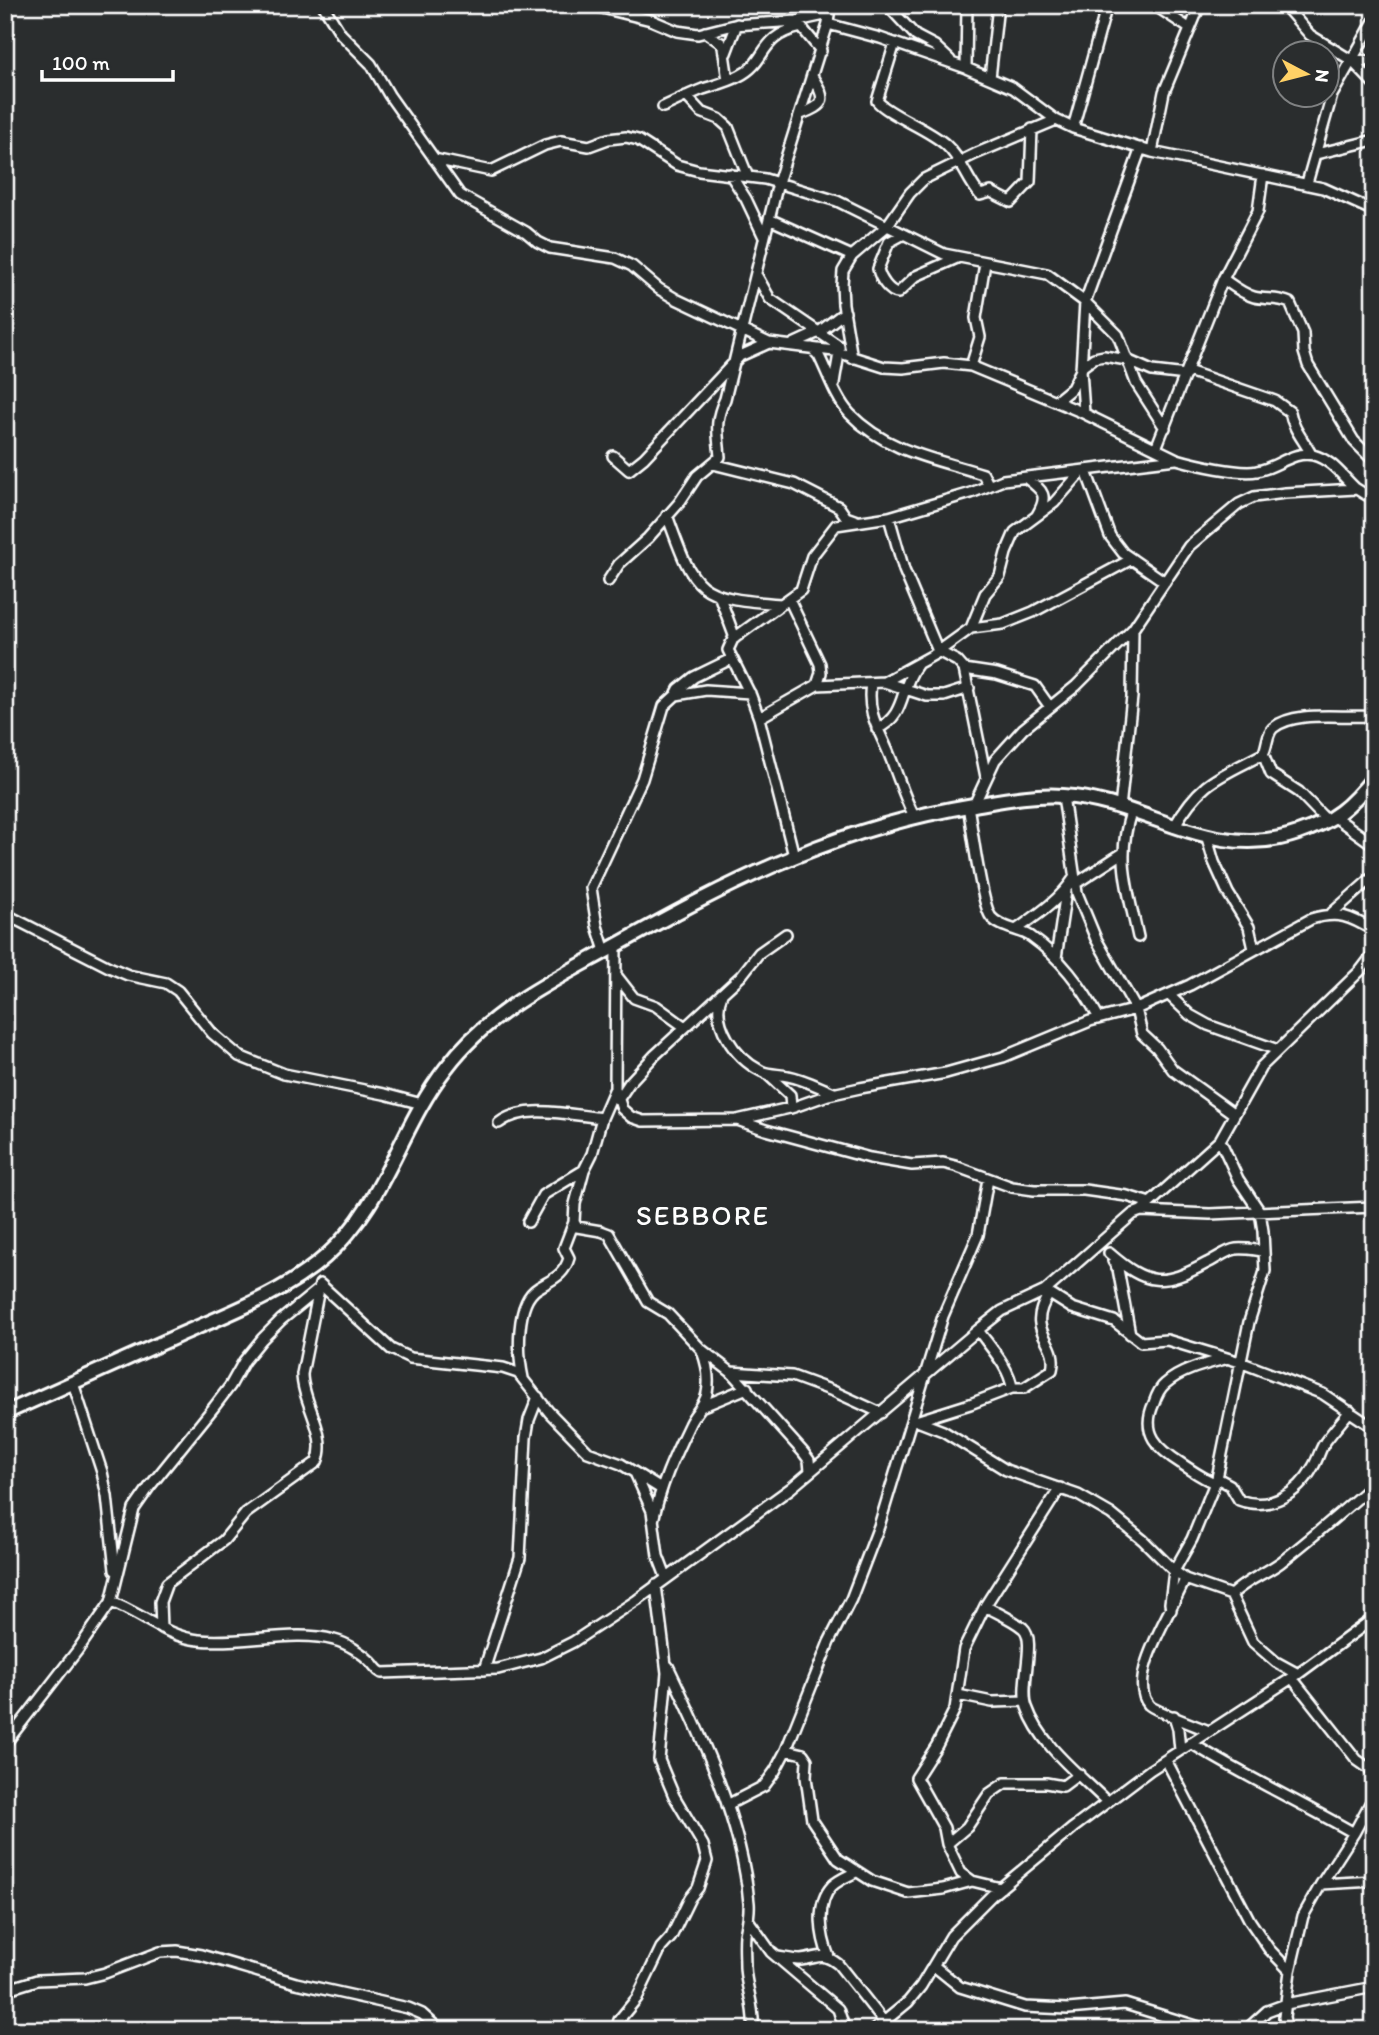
<svg xmlns="http://www.w3.org/2000/svg" width="1379" height="2035" viewBox="0 0 1379 2035" font-family="Itim,sans-serif">
<style>
.lines{fill:none;stroke-linecap:round;stroke-linejoin:round}
.minor-casing{stroke:#fff;stroke-width:14}
.secondary-casing{stroke:#fff;stroke-width:18}
.minor{stroke:#2a2d2e;stroke-width:9}
.secondary{stroke:#2a2d2e;stroke-width:12}
.labels{text-anchor:middle;stroke-width:5;stroke-linejoin:round;paint-order:stroke}
.quarter-label{font-size:28px;letter-spacing:2px;fill:#fff;stroke:#2a2d2e}
</style>
<rect width="100%" height="100%" fill="#2a2d2e"/>
<filter id="ink" filterUnits="userSpaceOnUse"><feTurbulence type="fractalNoise" baseFrequency=".0143" numOctaves="2"/><feDisplacementMap in="SourceGraphic" scale="14" xChannelSelector="R" yChannelSelector="G"/><feConvolveMatrix kernelMatrix="1 2 1 2 8 2 1 2 1" color-interpolation-filters="sRGB"/></filter>
<g filter="url(#ink)">
<g class="lines">
<g class="minor-casing">
<path id="minor" d="M323,5L341,34L371,64L389,95L460,195L526,232L538,242L550,248L615,258L632,266L659,289L676,299L769,343L834,351L884,367L903,368L944,363L971,366L1079,411L1177,459C1194,464 1241,475 1257,471C1276,468 1294,450 1313,455C1332,460 1342,476 1355,488C1361,492 1368,496 1374,499
M590,5L651,20L677,31L698,34L734,25L797,21L829,14
M887,5L916,36L935,46L950,60
M1154,5L1189,28
M1284,5L1310,35L1351,60L1374,84
M798,23L821,51
M828,24L880,38L966,68L1013,88L1056,120L1073,128L1152,152L1323,188L1374,211
M705,32L721,43L723,47L728,80
M895,43L877,101C889,115 929,129 946,145C961,158 967,180 980,195L991,192L1011,202L1030,182L1032,129
M726,53L737,24
M1351,60L1374,61
M966,68L967,5
M990,78L998,5
M686,96L701,112L719,119L728,127L748,177
M663,107C676,101 690,94 703,89C715,85 728,82 739,76C769,61 757,37 801,27
M801,114C825,105 827,100 813,78
M1073,128L1107,5
M1152,152L1164,92L1200,5
M1316,154L1374,140
M434,159L491,171L545,145L561,141L589,146L608,139L626,137L638,140L677,165L699,171L765,179L837,201L944,254L1047,274L1085,302L1118,335L1136,383L1165,428
M730,174L746,199L764,237
M1307,183L1332,95L1374,21
M769,219L852,256
M902,235L889,242L878,269C880,279 889,292 898,293L916,276L957,258
M757,276L770,299L839,346C840,356 835,372 834,384
M1223,279C1233,286 1243,294 1254,297C1266,300 1278,297 1290,303L1303,333L1304,352L1308,365L1354,441L1374,461
M793,344L819,332L845,312
M812,348L819,356C828,374 836,399 850,414C887,452 936,459 983,474L989,486
M852,358L843,304L842,285L843,271L852,256L887,226L910,193L924,179L975,154L1056,120
M971,366L980,337L976,318L985,263
M1188,371L1275,401L1290,412C1293,429 1303,439 1311,454
M1056,401L1072,388L1083,366L1094,358L1104,356L1127,360L1152,371L1186,375
M1084,413L1081,370L1085,302L1141,148
M1156,448L1223,279L1258,211L1263,175
M613,456L629,470L644,458L740,356L769,343
M713,464L794,484L839,507L846,517L857,521
M1086,471L1110,536L1123,553L1165,582
M1026,478C1043,491 1049,495 1037,515
M667,515C695,594 697,597 781,604
M889,517L904,570L938,651L957,661L964,669L986,777
M608,581L619,564L648,538L679,503L697,476L720,457C718,432 714,422 725,399L778,183L828,24L830,5
M719,595L735,638
M789,599L820,664L821,673L817,685
M971,628L985,594L1000,576L1006,553L1015,532L1054,503L1082,471
M964,669L997,674L1035,686L1050,707
M884,682L935,654L971,628L1003,624L1033,612L1132,559
M871,684C866,715 881,732 891,759C899,779 904,797 914,816
M676,695L706,690L750,693
M759,718L817,685L884,682L927,696H944L969,688
M877,729C907,715 899,688 917,665
M1263,754L1271,774L1299,792L1327,821
M1063,796L1077,893L1096,939L1136,1009L1142,1034L1157,1048L1173,1070L1234,1114
M974,805L995,760L1023,729L1076,686L1133,629L1189,546L1239,504L1254,497L1285,493L1356,489
M968,806C972,827 981,903 991,917C1000,928 1019,929 1030,936C1061,958 1081,985 1099,1018
M1120,808L1132,697L1133,629
M1131,812C1116,859 1128,890 1138,937
M1335,817L1374,845
M1174,827C1200,781 1219,777 1263,754C1268,746 1266,735 1273,728C1294,710 1341,718 1367,716L1374,712
M1207,838L1214,862L1228,893L1249,927L1254,949
M794,856L759,718L751,696L728,650L733,639L801,590L812,556L836,525L889,517L971,493L1003,480L1176,459
M1075,884L1123,853
M1332,913L1374,876
M5,914L109,967L128,975L166,983L178,991L212,1033L239,1056L284,1074L384,1094L422,1104
M1016,930C1037,915 1059,901 1074,878
M616,945L615,1088L622,1109L631,1117L643,1121L737,1120L794,1107L828,1095L860,1088L946,1073L1003,1057L1090,1021L1136,1009L1190,985L1311,919C1338,911 1350,916 1374,931
M605,951L597,926L591,888L642,779L664,706L676,695L679,689L694,677L731,659
M1056,958L1066,891
M616,975L634,998L656,1006L685,1027
M722,994C710,1023 735,1058 761,1071C769,1075 779,1074 788,1076C804,1079 819,1087 834,1093
M1169,995L1190,1015L1208,1025L1278,1050
M766,1073L790,1095L791,1108
M618,1100L630,1082L654,1056L741,976L759,953L786,934
M737,1120L766,1130L870,1158L912,1165L943,1163L955,1166L1012,1187L1034,1190H1084L1127,1196L1150,1203
M499,1123C525,1103 571,1115 602,1118
M1141,1211L1210,1214L1374,1207
M528,1222L543,1195L584,1170
M574,1222L577,1227L601,1231L609,1234L648,1302L668,1314L701,1349L731,1372L803,1452L809,1460L810,1471
M1109,1253C1147,1286 1163,1287 1207,1263C1216,1259 1227,1250 1236,1249C1245,1248 1255,1250 1264,1251
M1113,1261L1118,1269L1130,1334
M1045,1291L1072,1308L1114,1321L1141,1342L1167,1340L1177,1343L1240,1362L1323,1394L1374,1428
M978,1330C990,1347 1010,1368 1012,1388
M731,1372L792,1376L833,1391L881,1413
M523,1378C518,1355 515,1302 538,1288C552,1279 564,1276 569,1258L564,1248L574,1222L575,1204L584,1170L592,1154L602,1118L615,1088
M73,1383L102,1472L107,1496L115,1570
M703,1406L747,1388
M912,1419L943,1431L1006,1470L1078,1495L1111,1514L1143,1540L1174,1571L1185,1579L1231,1595L1253,1642L1276,1662L1298,1674
M919,1420L970,1404L1012,1388H1024L1052,1370C1060,1339 1023,1334 1049,1294
M636,1475L652,1511L658,1556L666,1577
M1217,1478L1230,1485L1239,1500C1270,1511 1298,1494 1313,1467C1318,1459 1320,1449 1325,1442C1333,1431 1342,1421 1350,1411
M1215,1483C1202,1478 1193,1471 1182,1464C1158,1449 1140,1433 1154,1403C1156,1397 1160,1388 1165,1384C1180,1370 1206,1364 1225,1359
M653,1521C660,1487 674,1456 689,1425C694,1413 705,1406 707,1393C710,1378 707,1364 702,1351
M1185,1579C1174,1608 1125,1678 1149,1705C1153,1710 1199,1727 1209,1731
M1231,1595C1248,1579 1263,1575 1281,1562C1313,1537 1343,1511 1374,1484
M111,1602C141,1613 166,1637 199,1640C241,1645 294,1629 334,1640C347,1643 362,1653 371,1662C376,1667 376,1670 382,1673L498,1669L541,1658L573,1642L637,1600L791,1488L978,1330L1002,1311L1045,1291L1133,1214L1141,1211L1220,1140L1261,1067L1361,970L1374,953
M985,1606C997,1613 1012,1619 1023,1628C1037,1640 1019,1685 1027,1707C1040,1745 1079,1774 1107,1802
M1171,1610L1170,1603L1174,1571L1192,1539L1217,1478L1249,1322L1265,1271L1263,1231L1260,1212L1238,1179L1220,1140
M161,1628L160,1602L167,1583L224,1540L246,1513L317,1462C329,1435 302,1402 302,1374L320,1284L391,1349L410,1358L503,1368L518,1373L549,1412L588,1452L621,1464L661,1489
M668,1666C703,1739 742,1822 749,1903C750,1914 747,1924 745,1935C744,1945 745,1956 745,1967C746,1989 755,2006 753,2030
M484,1670L520,1558L526,1438L529,1420L538,1397
M1292,1678L1357,1760L1374,1772
M958,1695L992,1702L1025,1701
M1174,1716L1178,1729L1180,1750
M1191,1743C1244,1776 1300,1802 1354,1833
M5,1744L77,1651L111,1602L134,1509L150,1486L214,1407L230,1386L244,1361L262,1339L281,1320L319,1289
M786,1750L803,1754L807,1760L806,1777L812,1820L838,1859L872,1881L908,1893L943,1889L972,1881
M1166,1760L1250,1921L1269,1949L1290,1971
M727,1805L764,1786L775,1771L786,1750L829,1642L851,1599L879,1526L943,1316L978,1235L988,1179
M947,1844L967,1827L989,1794L1005,1783H1046L1063,1786L1079,1774
M1321,1884L1374,1881
M1001,1888L972,1881L961,1873L947,1844L944,1828L916,1778L937,1745L955,1709L964,1649L985,1606L1060,1488
M749,1921L771,1952L838,2009L845,2030
M778,1957C785,1958 793,1960 801,1960C820,1958 821,1951 838,1964L884,2022L886,2030
M829,1957C821,1937 815,1904 832,1886C838,1880 848,1876 856,1872
M934,1966L960,1987L1025,2007L1068,2009L1125,2004L1209,2030
M5,1990L37,1980L85,1978L105,1973L160,1952L177,1951L201,1955L296,1983L408,2008L422,2014L440,2030
M616,2030L619,2020L637,1998L661,1948L671,1937L690,1898L698,1888L707,1861L703,1845L674,1796L659,1760L667,1673L656,1585
M874,2030L908,2002L921,1986L951,1936L992,1895L1073,1828L1150,1770L1298,1674L1374,1618
M1246,2030L1267,2011L1286,2004L1374,1987
M1287,2030L1284,2017L1290,1971L1303,1916L1321,1884L1354,1833L1374,1796"/>
</g>
<g class="secondary-casing">
<path id="secondary" d="M5,1413C62,1388 118,1362 175,1337C225,1315 283,1294 325,1257C386,1203 398,1130 446,1068C488,1012 548,983 608,950C669,916 731,882 796,856C854,832 913,815 974,805C1003,800 1033,794 1063,796C1146,801 1211,863 1298,833C1334,821 1350,807 1374,777"/>
</g>
<use href="#minor" class="minor"/>
<use href="#secondary" class="secondary"/>
</g>
</g>
<g class="labels">
<g class="quarter-label">
<text x="703" y="1225">SEBBORE</text>
</g>
</g>
<rect width="1379" height="2035" fill="none" stroke="#2a2d2e" stroke-width="28"/>
<rect x="14" y="14" width="1351" height="2007" fill="none" stroke="#fff" stroke-width="2.5" filter="url(#ink)"/>
<g transform="translate(1306 74) rotate(97)"><circle r="33" fill="#2a2d2e" stroke="#7f8182" stroke-width="2"/>
<path d="M0-5L12 26L0 18L-12 26Z" fill="#ffd166"/>
<text y="-10" font-size="19" font-weight="bold" text-anchor="middle" fill="#ffffff">N</text>
</g>
<path d="M42 70v10h131v-10" fill="none" stroke="#ffffff" stroke-width="3.5"/>
<text x="52" y="70" font-size="21" fill="#ffffff" stroke="#2a2d2e" stroke-width="5" paint-order="stroke">100 m</text>
</svg>
